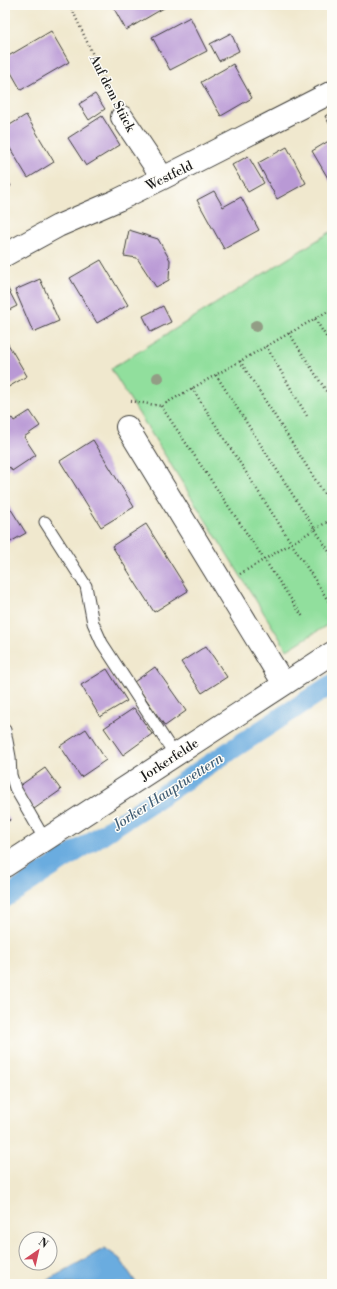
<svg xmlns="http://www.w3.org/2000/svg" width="337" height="1289" viewBox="0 0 337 1289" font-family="'Libre Bodoni',serif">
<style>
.green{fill:#91df9d;stroke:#567e5c}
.water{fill:#6bacdf;stroke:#44647e}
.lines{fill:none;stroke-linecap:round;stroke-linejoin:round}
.canal{stroke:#6bacdf;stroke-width:20}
.building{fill:#b999d5}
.lane-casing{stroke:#3c3b37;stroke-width:13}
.street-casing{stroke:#3c3b37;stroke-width:24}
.path{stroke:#3c3b37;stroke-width:2.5;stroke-dasharray:1 3;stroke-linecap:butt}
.lane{stroke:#fff;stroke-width:11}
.street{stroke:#fff;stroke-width:22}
.tree{fill:#929d85}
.labels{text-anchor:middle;stroke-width:3;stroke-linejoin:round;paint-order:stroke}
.street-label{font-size:13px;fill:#1c1c1c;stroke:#fdfcf7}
.water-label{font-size:14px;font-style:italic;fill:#405d74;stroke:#fdfcf7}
</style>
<rect width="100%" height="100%" fill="#fdfcf7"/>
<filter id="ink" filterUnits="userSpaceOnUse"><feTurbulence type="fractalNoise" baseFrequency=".025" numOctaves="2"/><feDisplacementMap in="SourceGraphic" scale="8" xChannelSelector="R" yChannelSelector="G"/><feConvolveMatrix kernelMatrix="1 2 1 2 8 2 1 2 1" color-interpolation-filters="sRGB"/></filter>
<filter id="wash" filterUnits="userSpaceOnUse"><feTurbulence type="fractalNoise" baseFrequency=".012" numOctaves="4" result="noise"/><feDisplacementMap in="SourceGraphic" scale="16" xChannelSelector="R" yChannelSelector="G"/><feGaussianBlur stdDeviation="0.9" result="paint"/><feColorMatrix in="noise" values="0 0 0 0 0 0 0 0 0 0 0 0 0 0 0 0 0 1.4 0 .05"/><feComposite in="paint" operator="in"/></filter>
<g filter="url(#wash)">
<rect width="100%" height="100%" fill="#f0e8ce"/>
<path class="green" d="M332,231V622L287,650L111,369Z"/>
<path class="water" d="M105,1248L120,1259L137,1284H41Z"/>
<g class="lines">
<path class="canal" d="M5,898L332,684"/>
</g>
<g id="blocks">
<path class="building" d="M112,5H169L126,30Z
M190,17L207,51L170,70L152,37Z
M51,31L69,62L21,90L5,62V58Z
M231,33L239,51L219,61L210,44Z
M233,64L252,98L221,116L201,82Z
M95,94L105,109L89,120L79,104Z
M332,112V129L325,116Z
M26,115L54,162L28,178L5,140V128Z
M102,116L120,145L86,166L68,138Z
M332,139V185L312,151Z
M287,147L306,183L277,199L258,163Z
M248,156L264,183L248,192L232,165Z
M5,176L11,186L5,190Z
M214,191L223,207L241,197L259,230L224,249L197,200Z
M129,230L158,239L170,260L169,280L156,287L137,258L124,256Z
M101,260L128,305L97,323L70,278Z
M40,279L59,321L33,332L15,290Z
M5,283L17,306L5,312Z
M163,306L171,322L151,332L143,316Z
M5,339L27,376L5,389Z
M30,411L40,426L24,437L36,455L12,471L10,467L5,471V422L12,418L14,421Z
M93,440L134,507L101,527L60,461Z
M5,500L26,533L5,545Z
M146,524L188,591L154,612L112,546Z
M206,646L227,677L202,693L181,662Z
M155,667L186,711L165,726L134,682Z
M107,669L127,701L100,717L81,685Z
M134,708L152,734L123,755L104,728Z
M86,729L106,760L81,777L60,746Z
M45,768L61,790L34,809L18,787Z
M5,812L10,820L5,824Z"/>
</g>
</g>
<g filter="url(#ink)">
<use href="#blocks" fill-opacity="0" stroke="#3c3b37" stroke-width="1"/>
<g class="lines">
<g class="lane-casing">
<path id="lane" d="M45,522L86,586L93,623L102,643L175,755
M5,730L10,757L11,775L15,788L45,840"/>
</g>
<g class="street-casing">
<path id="street" d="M122,117L163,178
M5,255L58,226L118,200L163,178L332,92
M127,427L284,684
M5,866L332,653"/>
</g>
<path class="path" d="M70,5L113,98
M315,319L332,346
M289,333L332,400
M266,346L307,416
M240,361L332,506
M216,375L332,556
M192,388L329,602
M131,401L161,406L332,309
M161,406L303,617
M240,574L332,519"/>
<use href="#lane" class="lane"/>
<use href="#street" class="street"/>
</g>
<g class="tree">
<circle cx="256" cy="326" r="6"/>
<circle cx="158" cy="378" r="6"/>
</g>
</g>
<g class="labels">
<g class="street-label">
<text transform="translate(113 93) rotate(63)" y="5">Auf dem Stück</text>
<text transform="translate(169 175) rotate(-26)" y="5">Westfeld</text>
<text transform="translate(169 759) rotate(-33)" y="5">Jorkerfelde</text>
</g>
<g class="water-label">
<text transform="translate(168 791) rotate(-33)" y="5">Jorker Hauptwettern</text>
</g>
</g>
<rect width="337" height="1289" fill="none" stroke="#fdfcf7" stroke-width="20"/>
<g transform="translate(38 1251) rotate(34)"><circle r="19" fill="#fdfcf7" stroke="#a3a29f"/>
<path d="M0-3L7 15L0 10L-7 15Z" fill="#d1495b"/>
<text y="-6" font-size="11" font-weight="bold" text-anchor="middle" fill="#1c1c1c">N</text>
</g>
</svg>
